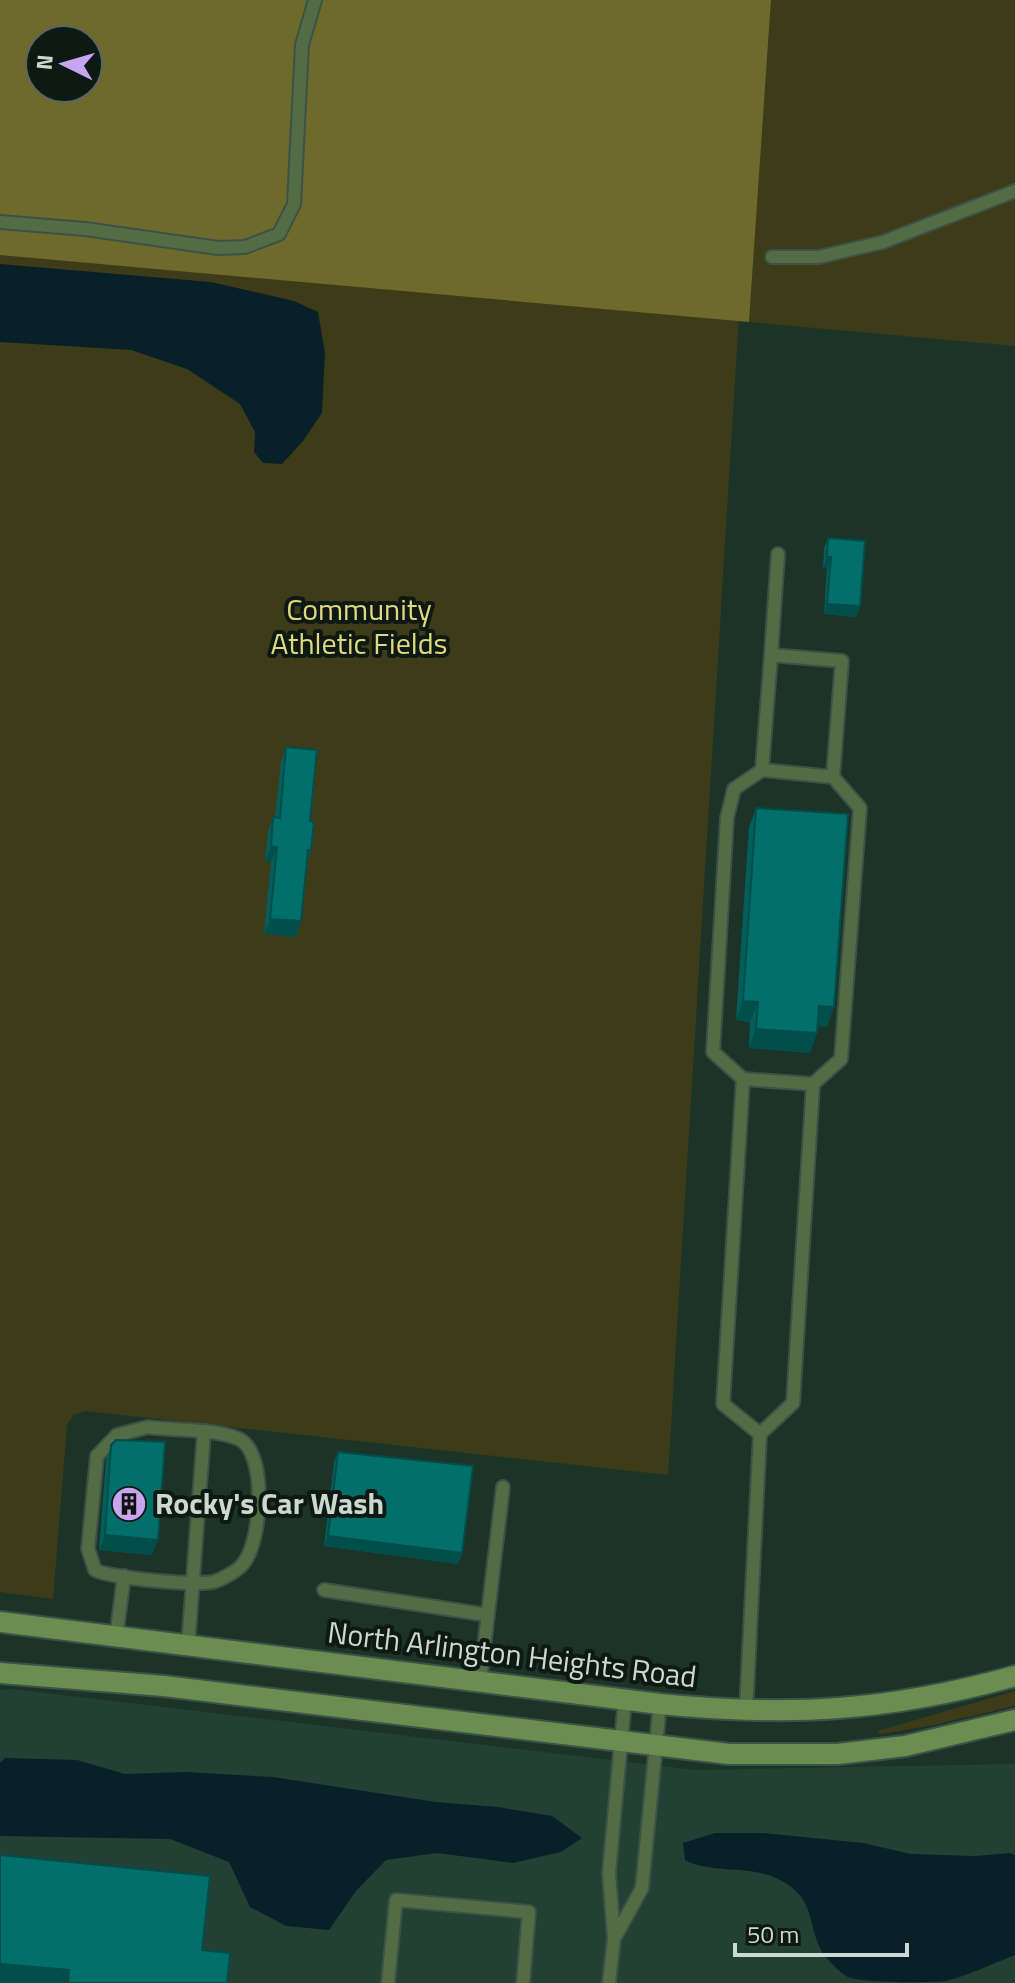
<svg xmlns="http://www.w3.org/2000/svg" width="1015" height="1983" viewBox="0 0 1015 1983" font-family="'Titillium Web',sans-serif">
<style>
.built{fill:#224134}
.green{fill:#3e3c18}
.forest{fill:#6e6a2c;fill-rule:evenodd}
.water{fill:#082128}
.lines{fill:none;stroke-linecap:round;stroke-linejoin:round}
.lane-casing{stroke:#3c5247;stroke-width:16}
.secondary-casing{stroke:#3c5247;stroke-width:24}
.lane{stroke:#546c46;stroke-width:12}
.secondary{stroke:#698e50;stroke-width:20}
.wall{fill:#035f5c}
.shaded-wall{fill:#024e4b}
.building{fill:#036f6b;stroke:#024e4b;stroke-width:2}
.labels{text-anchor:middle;stroke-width:8;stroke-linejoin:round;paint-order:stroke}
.park-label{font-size:30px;fill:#e0da7f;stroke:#0e1914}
.poi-label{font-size:30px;font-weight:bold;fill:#cbd9d2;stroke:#0e1914;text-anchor:start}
.street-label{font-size:30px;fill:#cbd9d2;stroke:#0e1914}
</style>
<rect width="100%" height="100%" fill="#1c3428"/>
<path class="built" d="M12,1689L695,1770L1015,1764V1983H0V1690Z"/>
<path class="green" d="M771,0H1015V346L749,322Z
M0,232L740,298L668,1475L85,1411L73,1415L67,1425L53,1599L0,1592Z
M1015,1691V1705L1006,1708L929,1726L879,1734L878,1731Z"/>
<path class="forest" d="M0,0H771L749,322L0,255ZM40,40H88V88H40Z"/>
<path class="water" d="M0,264L211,282L294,301L318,312L325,353L322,413L303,441L282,464L263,463L254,452L255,432L240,404L187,369L131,350L0,342Z
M5,1758L77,1760L125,1774L186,1772L273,1777L436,1802L498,1807L552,1816L582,1838L561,1852L513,1863L437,1853L386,1860L356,1891L329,1930L286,1926L250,1907L229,1862L170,1839L0,1836V1763Z
M715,1833H763L863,1843L911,1854L975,1856L1010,1853L1015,1855V1955C992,1964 969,1975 946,1981C926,1983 865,1983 848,1977C839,1972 823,1956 819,1946C807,1917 813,1897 780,1880C750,1864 714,1875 685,1860L683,1843Z"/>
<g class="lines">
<g class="lane-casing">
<path id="lane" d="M0,222L85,229L218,248L245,247L279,234L294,204L302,45L315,0
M772,257H819L883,242L1015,191
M771,655L778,554
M762,770L771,655L842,661L833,777
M743,1079L723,1404L760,1434
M148,1427C174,1431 215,1428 239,1439C268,1453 262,1544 242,1565C237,1571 224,1578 216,1581C201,1587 110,1578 95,1570L88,1549L97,1456L117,1435Z
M324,1590L488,1615
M116,1638L124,1576
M188,1646L204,1432
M480,1681L503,1487
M746,1711L760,1434L793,1403L813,1084L841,1059L860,808L833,777L762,770L734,789L727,818L713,1052L743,1079L813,1084
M614,1939L642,1888L660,1704
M388,1983L396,1900L529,1912L523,1983
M609,1983L614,1939L609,1873L625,1699"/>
</g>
<g class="secondary-casing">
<path id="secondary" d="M0,1622L660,1704C790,1717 889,1711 1015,1676
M0,1673L164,1686L729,1754H838L905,1746L1015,1720"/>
</g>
<use href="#lane" class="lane"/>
<use href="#secondary" class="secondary"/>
</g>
<path class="wall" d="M828,538L860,606L856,617L824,614L827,568H823L824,548Z
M286,747L310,821L311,850L307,861L301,921L296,937L264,934L271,862H265L268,832L273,817H275L281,762Z
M756,808L827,1027L818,1026L810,1053L749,1048L750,1022L736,1020L749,827Z
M111,1445L152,1555L99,1550L106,1460Z
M338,1452L462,1553L458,1564L324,1546L334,1462Z"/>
<path class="shaded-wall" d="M827,557H831L827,568H823Z
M827,604L860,606L856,617L824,614Z
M271,846L277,847L271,862H265Z
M270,919L301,921L296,937L264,934Z
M743,1001L758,1002L750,1022L736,1020Z
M819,1006L834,1007L827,1027L812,1026Z
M756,1029L817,1033L810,1053L749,1048Z
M105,1535L158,1540L152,1555L99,1550Z
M328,1536L462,1553L458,1564L324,1546Z
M0,1964L69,1970L64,1983H0Z"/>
<path class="building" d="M828,538L865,541L860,606L827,604L831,557H827Z
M286,747L317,750L310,821L314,822L311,850H308L301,921L270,919L277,847L271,846L273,817L280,818Z
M756,808L848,814L834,1007L819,1006L817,1033L756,1029L758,1002L743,1001Z
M116,1440L165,1442L158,1540L105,1535L111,1445Z
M338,1452L473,1466L462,1553L328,1536Z
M0,1855L210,1876L202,1950L230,1953L227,1983H68L69,1970L0,1964Z"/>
<defs>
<g id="building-disc" transform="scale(1.8)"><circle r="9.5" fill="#c7a6ef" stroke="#0e1914"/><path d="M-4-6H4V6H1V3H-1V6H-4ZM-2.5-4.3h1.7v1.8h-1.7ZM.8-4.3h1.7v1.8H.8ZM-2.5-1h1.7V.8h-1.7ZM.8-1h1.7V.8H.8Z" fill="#111"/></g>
</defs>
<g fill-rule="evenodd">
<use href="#building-disc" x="129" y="1504"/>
</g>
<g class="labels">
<g class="park-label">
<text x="359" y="620">Community<tspan x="359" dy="34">Athletic Fields</tspan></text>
</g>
<g class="poi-label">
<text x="155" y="1514">Rocky's Car Wash</text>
</g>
<g class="street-label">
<text transform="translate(512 1655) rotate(7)" y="10">North Arlington Heights Road</text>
</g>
</g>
<g transform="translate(64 64) rotate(275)"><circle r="38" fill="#0e1914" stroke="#5a6660" stroke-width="2"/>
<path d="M0-6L14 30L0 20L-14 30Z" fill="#c7a6ef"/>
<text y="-12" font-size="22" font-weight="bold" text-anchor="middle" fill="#cbd9d2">N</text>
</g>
<path d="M735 1943v12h172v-12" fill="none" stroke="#cbd9d2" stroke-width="4"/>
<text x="747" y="1943" font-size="24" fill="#cbd9d2" stroke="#0e1914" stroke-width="6" paint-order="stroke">50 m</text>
</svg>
